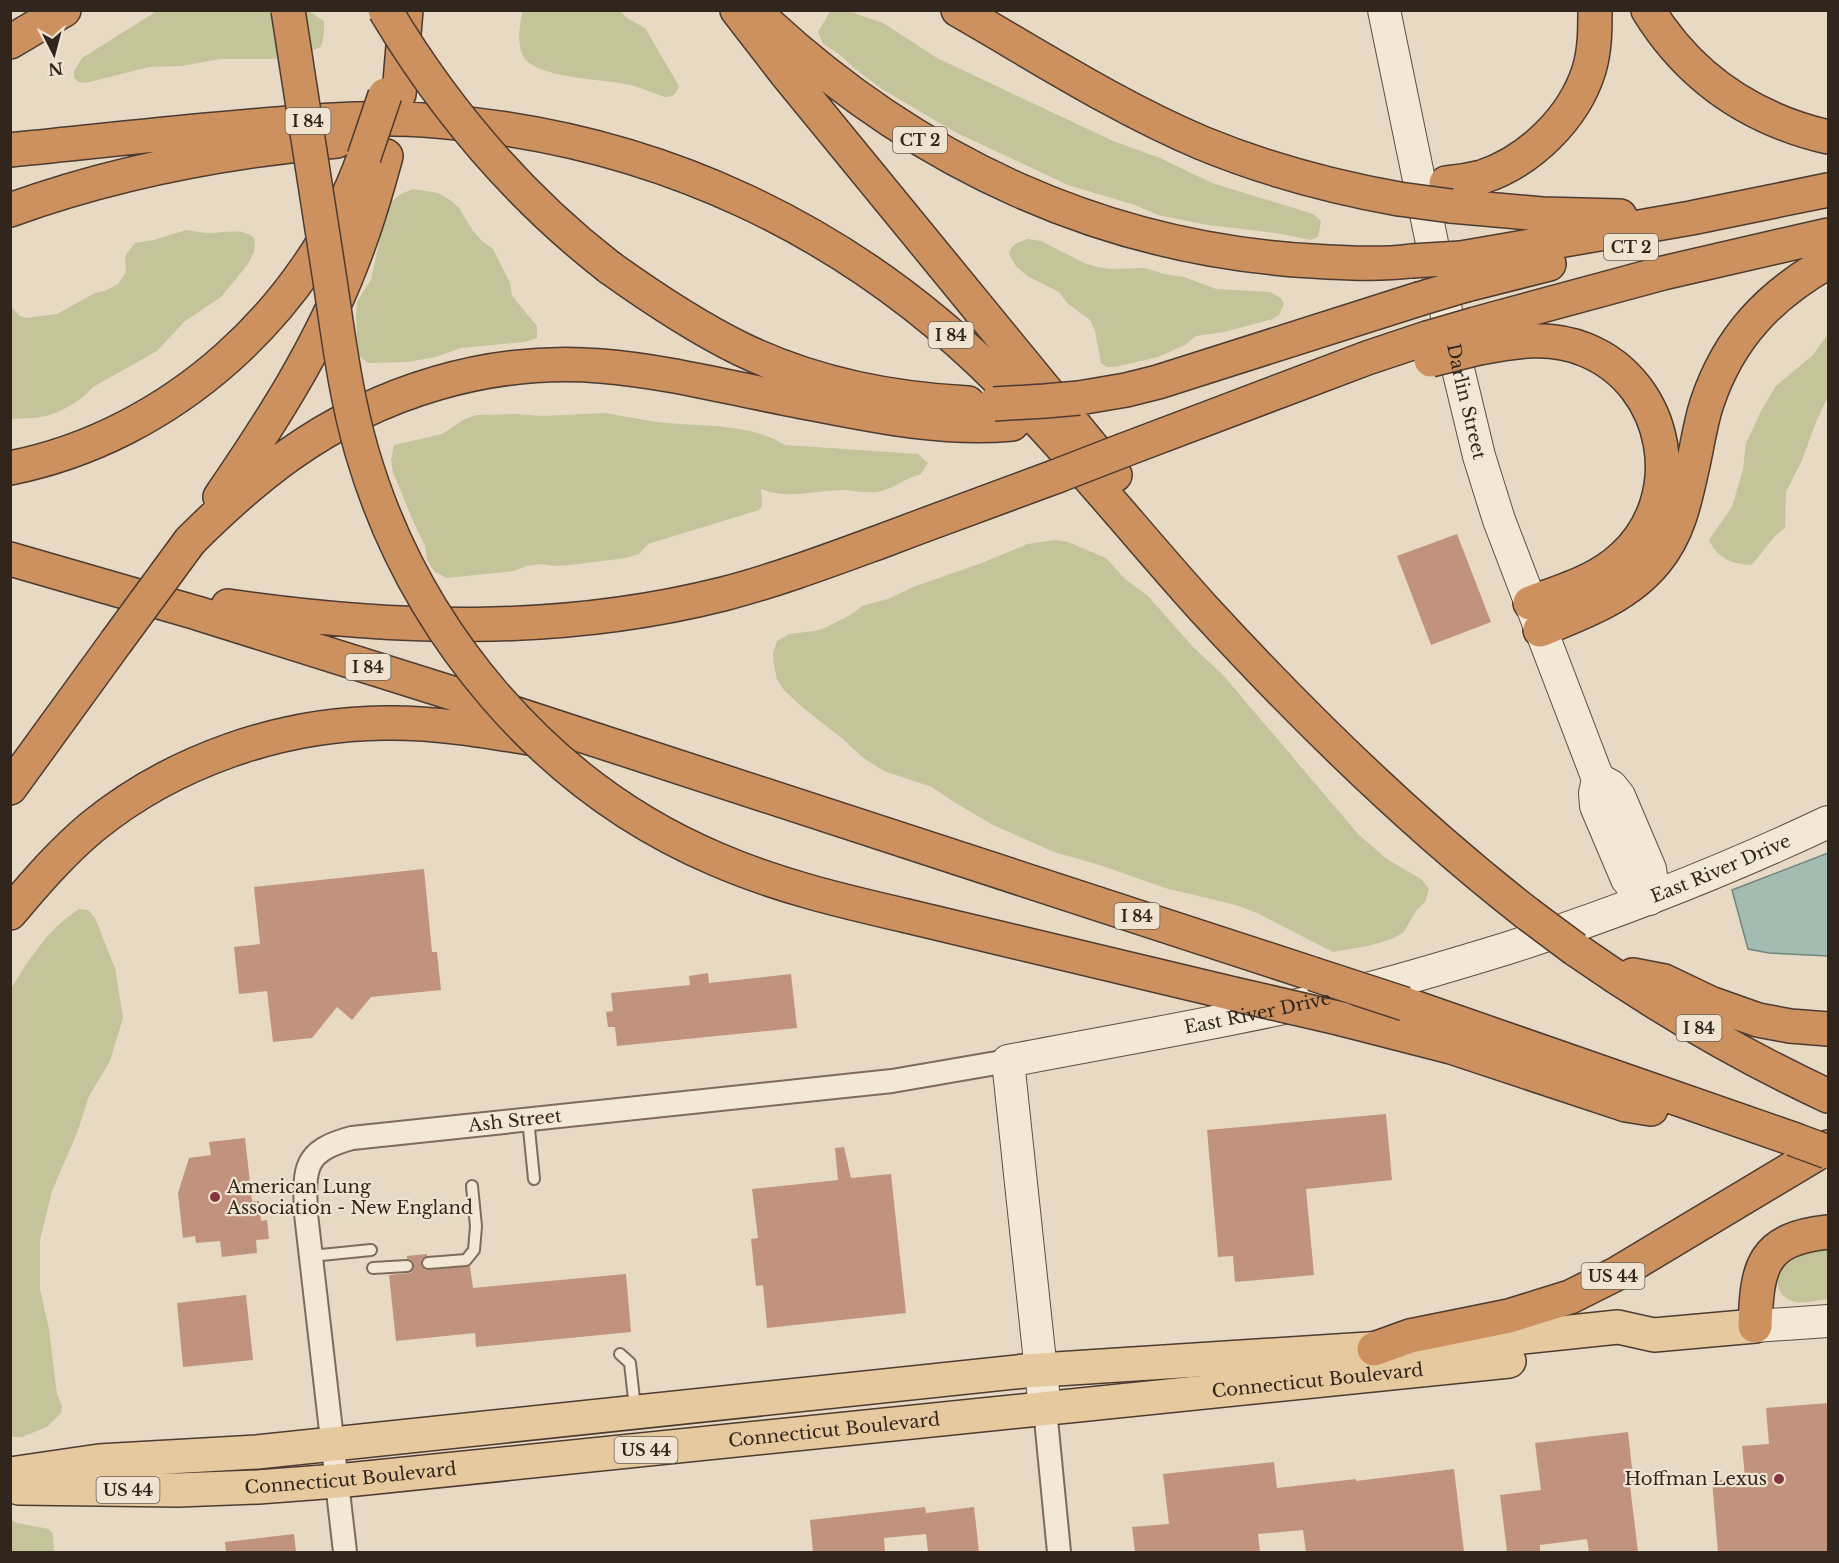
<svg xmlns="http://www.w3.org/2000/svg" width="1839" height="1563" viewBox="0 0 1839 1563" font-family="'Libre Baskerville',serif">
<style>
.green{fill:#c3c499}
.water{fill:#a4bbb2;stroke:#6d877e;stroke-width:1.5}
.building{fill:#c1937e}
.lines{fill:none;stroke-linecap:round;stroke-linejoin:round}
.lane-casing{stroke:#7f6b5c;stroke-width:14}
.street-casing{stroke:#7f6b5c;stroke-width:26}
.secondary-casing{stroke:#614d3f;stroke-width:34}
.primary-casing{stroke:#4d3b30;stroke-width:36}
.highway-casing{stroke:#4d3b30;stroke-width:36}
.lane{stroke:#f3e7d5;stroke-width:10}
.street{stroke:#f3e7d5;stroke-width:22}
.secondary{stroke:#f3e7d5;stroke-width:32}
.primary{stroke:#e6c99f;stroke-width:33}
.highway{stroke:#cc915e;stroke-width:33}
.highway-bridge-casing{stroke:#4d3b30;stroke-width:36;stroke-linecap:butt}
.highway-bridge{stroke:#cc915e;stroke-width:33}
.poi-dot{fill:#86343d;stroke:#f0e4d1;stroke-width:2}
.labels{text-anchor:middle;stroke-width:4.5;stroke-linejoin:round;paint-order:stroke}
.shield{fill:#f0e4d1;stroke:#6a5f54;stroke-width:1.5}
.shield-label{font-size:16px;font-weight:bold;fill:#31261e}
.street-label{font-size:18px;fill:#31261e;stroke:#f0e4d1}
.poi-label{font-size:18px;fill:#31261e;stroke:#f0e4d1;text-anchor:start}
</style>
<rect width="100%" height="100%" fill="#e7d9c3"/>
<path class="green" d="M831,10L848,11L883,23L937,58L1113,141L1160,158L1212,183L1313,214L1321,221L1318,237L1310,240L1277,233L1208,225L1158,215L1135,205L1068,185L955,132L882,89L854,68L839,54L823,44L818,32Z
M157,11H309L324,21V34L321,47L303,54L272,59H220L182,66L149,67L86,83L79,82L74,78V71L82,58Z
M523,11H620L627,18L645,28L679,86C676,94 673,97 665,97C652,93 639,86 625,84C600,79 543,78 526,60C516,50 519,23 523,11Z
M413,189L438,193L450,200L459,208L473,231L482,241L493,249L510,283L512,296L537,326V338L524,342L461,348L436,357L408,362L368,363L358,355L356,315L357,302L371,279L386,213L391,202L401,194Z
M186,230C195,231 203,233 211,233C226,233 243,227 255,239L254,252L248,264L221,297L185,321L157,351L93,387C83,399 64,411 49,415C37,419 23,418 11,419V307L20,316L26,318L57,314L95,293L107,290L118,284L126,272L125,259L127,253L135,243L154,240Z
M1028,239L1041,241L1084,263L1097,267L1110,269L1145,268L1164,274L1184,277L1216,289L1270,292L1281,298L1284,304L1279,315L1273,319L1224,332L1196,336L1185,345L1158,357L1115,367H1107L1101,363L1095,331L1090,320L1067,303L1059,292L1027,276L1016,266L1009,254C1012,243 1019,242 1028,239Z
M1828,334V396L1816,422L1802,460L1786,492L1785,528C1770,537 1764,553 1751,565C1732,564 1717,558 1709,540L1732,507L1743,469L1746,443L1762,409L1776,386L1813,355Z
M605,413C622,416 639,419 657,422C699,427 748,422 785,445L918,454L928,463L921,474C906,478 896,487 882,491C870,494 857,491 845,490C816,490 789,500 761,489L762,506L759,510L648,544L639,554L626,558L570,565L556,566L541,564L526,566L514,571L446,578L434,571L427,560L425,546L413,521L393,472L391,459L394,445L442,434L465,419L477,415L516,414L542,416Z
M1055,540L1068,542L1106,558L1125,579L1148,596L1193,647L1223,675L1358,834L1387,859L1421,879L1429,889L1425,902L1416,911L1403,933L1392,939L1368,946L1333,952L1259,914L1236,905L1165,888L1103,866L1054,852L993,825L954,802L932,787L884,771L862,757L843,739L803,708L784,690L777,679L774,666L773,653L777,641L789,634L815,631L827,627L852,614L862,606L888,599L913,587L979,564L1028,544Z
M79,909L88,910L95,918L115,968L123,1018L110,1061L89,1096L77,1133L52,1191L40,1240V1289L49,1329L57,1394L62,1406L61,1413L47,1427L22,1437H11V989C29,959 49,928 79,909Z
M1828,1248V1299C1818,1300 1806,1304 1796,1302C1772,1298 1772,1267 1792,1257C1803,1251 1817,1250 1828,1248Z
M10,1519L17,1523L49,1529L53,1534L54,1552H11Z"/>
<path class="water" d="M1828,853V956L1769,953L1748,949L1732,890Z"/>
<path class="building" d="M1457,534L1491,622L1431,645L1397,556Z
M424,869L432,952H437L441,990L371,997L352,1020L337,1007L312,1038L273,1042L267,991L239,994L234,947L260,944L254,887Z
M708,973L709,983L791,974L797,1028L617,1046L615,1027H608L606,1012L613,1011L611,993L690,985L689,976Z
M1386,1114L1392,1180L1306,1189L1314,1275L1235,1282L1233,1256L1218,1257L1207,1130Z
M245,1138L252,1201H259L261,1221L267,1220L269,1239L256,1240L257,1253L222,1257L220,1241L196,1243L195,1236L183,1238L178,1193L189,1158L211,1155L209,1142Z
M844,1147L851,1178L891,1174L906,1313L767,1328L763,1285L756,1286L751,1239L758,1238L752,1189L838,1180L835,1148Z
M427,1254V1256L422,1259L421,1263L425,1270L470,1266L473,1288L626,1274L631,1332L476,1347L475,1333L396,1341L389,1275L411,1273L414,1265L411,1260L407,1259V1256Z
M246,1295L253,1360L183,1367L177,1303Z
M1828,1403V1552H1718L1712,1481L1745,1477L1742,1446L1769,1444L1766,1408Z
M1628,1432L1634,1486H1630L1638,1552H1589L1587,1539L1540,1545V1551L1507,1552L1500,1495L1541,1490L1535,1443Z
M1274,1462L1277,1488L1356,1479V1481L1454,1469L1464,1552H1306L1303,1530L1258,1534L1260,1552H1135L1132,1527L1169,1524L1163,1474Z
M925,1507L926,1513L974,1507L979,1552H928L926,1534L884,1538L885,1552H813L810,1520Z
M294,1534L296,1552H226L225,1542Z"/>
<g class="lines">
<g class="lane-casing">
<path id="lane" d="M528,1119L534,1179
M311,1256L371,1250
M428,1263L466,1260L474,1250L476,1226L472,1186
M373,1268L407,1266
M620,1354L630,1363L635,1408"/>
</g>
<g class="street-casing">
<g id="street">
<path d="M1045,1409L1059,1552"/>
<path id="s1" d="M345,1552L306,1214C304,1168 303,1151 352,1138L892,1081L1008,1061"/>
</g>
</g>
<g class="secondary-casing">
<g id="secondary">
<path id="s2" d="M1384,10L1458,369L1479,456L1499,520L1598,779L1595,793L1596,806L1627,879L1636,890L1649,899"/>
<path d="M1598,779L1611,786L1619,796L1650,869L1652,883L1649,899"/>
<path d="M1755,1326L1828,1321"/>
<path id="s3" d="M1045,1409L1008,1061C1122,1039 1237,1020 1351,993C1404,980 1456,964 1508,948C1617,913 1724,871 1828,822"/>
</g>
</g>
<g class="primary-casing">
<g id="primary">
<path d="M10,1474L99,1461L257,1452L1025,1371L1476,1342L1618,1327L1654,1335L1755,1326"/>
<path id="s4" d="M19,1488L178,1490L258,1487L337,1481L1509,1361"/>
</g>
</g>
<g class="highway-casing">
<path id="highway" d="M737,10L785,72L1115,475
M958,10C1038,56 1117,107 1202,143C1265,169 1332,187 1399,199
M1648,10C1690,78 1751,119 1828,137
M766,22C919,163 1103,249 1312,261C1345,263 1379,265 1411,261
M10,42L64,10
M399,94L406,10
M10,150C80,143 150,135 219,129C292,122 365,115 437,121C655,138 850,229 1003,384C1074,455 1136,534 1203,608C1304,718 1410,822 1528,914
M1446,183C1458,182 1470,180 1482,177C1530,161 1574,118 1589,70C1595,50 1595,30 1595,10
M1451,206L1542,214L1620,216
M10,210C115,172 226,151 337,141
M1461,258L1691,218L1828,190
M609,267C651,297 694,326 741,349C811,383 891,399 968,403
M1466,285L1549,264
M1475,324L1663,273L1828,235
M1479,348C1515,341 1551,335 1586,350C1669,384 1689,497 1623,557C1598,581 1562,591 1530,603
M1079,398L1126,390L1158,382L1419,299
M1124,450L1367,358L1427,338
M10,468C172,436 309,310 364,157
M220,497C270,424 319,348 351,265C365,230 376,193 386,156
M190,541C221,510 254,480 289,455C379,391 490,357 601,366C664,371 726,387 788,399C862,413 936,431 1012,424
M10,559L197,613L455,694L1313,974
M228,606C394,630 560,635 723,594C777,580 830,560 882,541C940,519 998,498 1057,476
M1540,630C1582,613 1627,597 1656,561C1680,532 1686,496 1694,460C1698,441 1701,421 1707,403C1729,337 1769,296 1828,262
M10,788L116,642
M10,913C36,882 62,852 92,827C173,761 280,724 384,723C438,722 493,732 547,741
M907,916L1234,994
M1575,949C1655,1005 1740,1055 1828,1096
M1633,975L1664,981L1710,1003L1758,1020L1790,1026L1828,1029
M1405,1004L1793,1139
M1342,1019L1451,1047L1626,1105L1651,1109
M1755,1326C1757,1266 1762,1239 1828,1232
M1374,1349L1410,1336L1509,1316L1570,1297L1618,1273L1828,1147"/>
</g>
<use href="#lane" class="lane"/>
<use href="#street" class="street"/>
<use href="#secondary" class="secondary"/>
<use href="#primary" class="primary"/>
<use href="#highway" class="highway"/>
<g class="highway-bridge-casing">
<path id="highway-bridge" d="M288,10C301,98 315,186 329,274C338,333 345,394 362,452C414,630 544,786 716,859C778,886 842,901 907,916
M385,10C444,109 518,196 609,267
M364,157L385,95
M1399,199L1451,206
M1411,261L1461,258
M1419,299L1466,285
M1427,338L1475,324
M1431,360L1479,348
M994,404L1045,401L1079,398
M1057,476L1124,450
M116,642L190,541
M1528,914L1575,949
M1313,974L1405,1004
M1234,994L1342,1019
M1793,1139L1828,1152"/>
</g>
<use href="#highway-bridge" class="highway-bridge"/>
</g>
<g class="poi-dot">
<circle cx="215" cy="1197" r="6"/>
<circle cx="1779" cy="1479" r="6"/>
</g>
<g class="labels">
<g class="shield">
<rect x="285.5" y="108" width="45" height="26" rx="4.5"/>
<rect x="893" y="127" width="54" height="26" rx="4.5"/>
<rect x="1604" y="234" width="54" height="26" rx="4.5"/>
<rect x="928.5" y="322" width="45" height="26" rx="4.5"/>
<rect x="345.5" y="654" width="45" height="26" rx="4.5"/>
<rect x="1114.5" y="903" width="45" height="26" rx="4.5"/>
<rect x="1676.5" y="1015" width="45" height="26" rx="4.5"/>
<rect x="1581.5" y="1263" width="63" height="26" rx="4.5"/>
<rect x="614.5" y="1437" width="63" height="26" rx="4.5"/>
<rect x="96.5" y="1477" width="63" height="26" rx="4.5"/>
</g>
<g class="shield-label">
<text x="308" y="127">I 84</text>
<text x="920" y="146">CT 2</text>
<text x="1631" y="253">CT 2</text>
<text x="951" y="341">I 84</text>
<text x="368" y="673">I 84</text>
<text x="1137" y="922">I 84</text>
<text x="1699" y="1034">I 84</text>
<text x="1613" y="1282">US 44</text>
<text x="646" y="1456">US 44</text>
<text x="128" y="1496">US 44</text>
</g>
<g class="street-label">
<text dy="6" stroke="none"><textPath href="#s2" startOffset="400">Darlin Street</textPath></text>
<text dy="6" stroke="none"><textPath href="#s3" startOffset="1090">East River Drive</textPath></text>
<text dy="6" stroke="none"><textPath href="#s3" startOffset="604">East River Drive</textPath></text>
<text dy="6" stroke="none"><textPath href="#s1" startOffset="606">Ash Street</textPath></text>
<text dy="6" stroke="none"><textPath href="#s4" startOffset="1304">Connecticut Boulevard</textPath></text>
<text dy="6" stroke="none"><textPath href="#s4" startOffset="818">Connecticut Boulevard</textPath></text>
<text dy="6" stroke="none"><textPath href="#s4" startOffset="332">Connecticut Boulevard</textPath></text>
</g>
<g class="poi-label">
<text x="227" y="1193">American Lung<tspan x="227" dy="21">Association - New England</tspan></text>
<text x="1767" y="1485" text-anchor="end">Hoffman Lexus</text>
</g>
</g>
<rect width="1839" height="1563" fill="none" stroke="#31261e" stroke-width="24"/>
<g transform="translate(54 54) rotate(174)" stroke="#f0e4d1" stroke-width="4.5" paint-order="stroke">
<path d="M0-4.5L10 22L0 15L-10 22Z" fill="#31261e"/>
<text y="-9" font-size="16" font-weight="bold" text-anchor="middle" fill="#31261e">N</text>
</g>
</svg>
